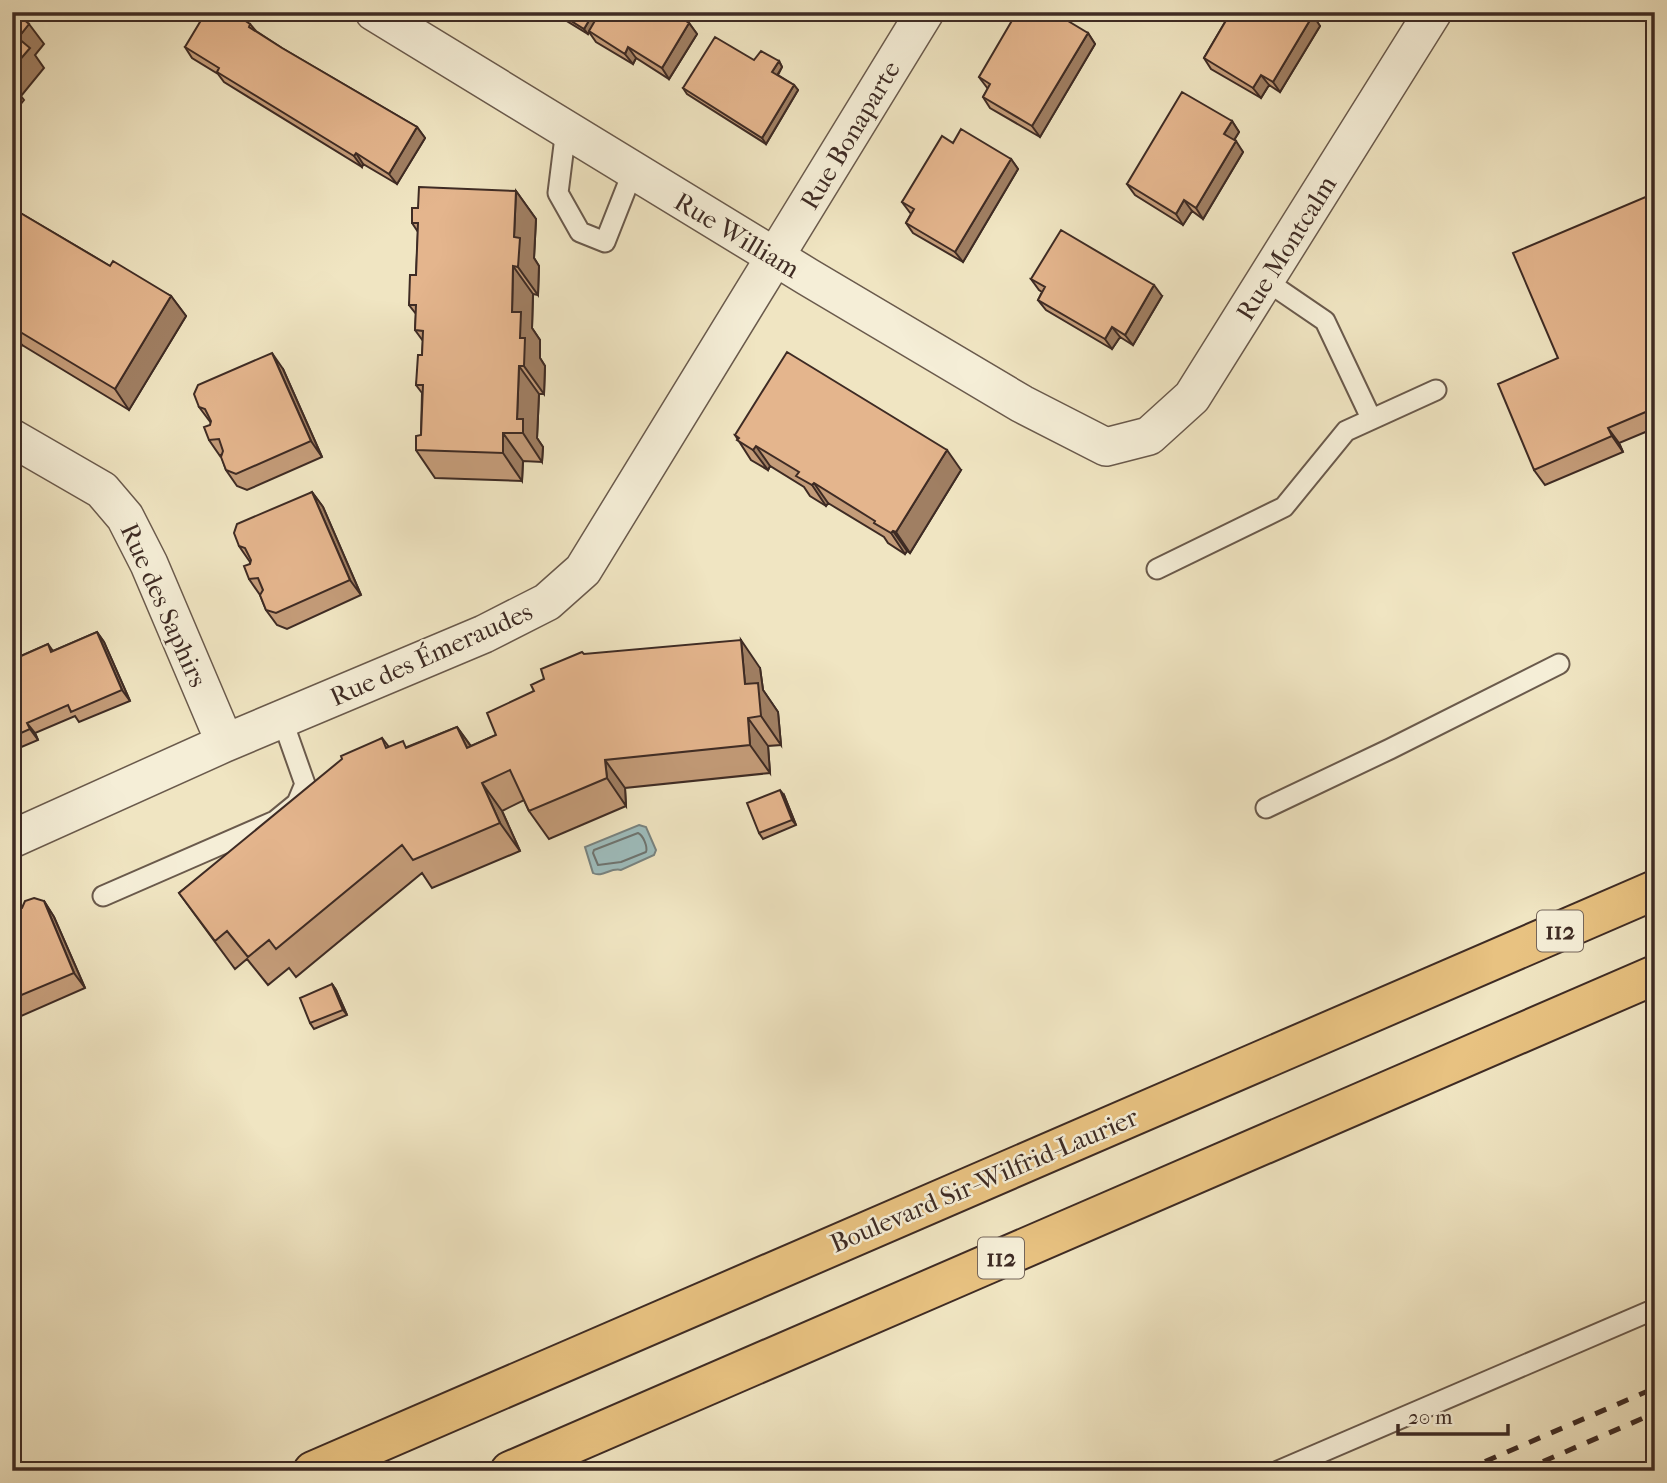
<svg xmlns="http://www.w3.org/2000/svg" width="1667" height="1483" viewBox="0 0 1667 1483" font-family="'IM FELL French Canon',serif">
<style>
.water{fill:#9ebdbd;stroke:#788380;stroke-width:2}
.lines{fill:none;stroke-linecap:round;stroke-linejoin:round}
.shore{stroke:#6e7470;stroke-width:2}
.service-casing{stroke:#6a5a4c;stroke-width:23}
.minor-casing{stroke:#6a5a4c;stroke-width:40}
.motorway-casing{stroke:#3e2b24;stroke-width:42}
.service{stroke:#f5eed7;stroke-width:19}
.minor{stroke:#f5eed7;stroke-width:37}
.motorway{stroke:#e8c281;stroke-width:38}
.rail{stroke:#3e2b24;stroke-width:5;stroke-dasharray:12 12;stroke-linecap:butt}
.wall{fill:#c49c79;stroke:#3e2b24;stroke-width:2}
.shaded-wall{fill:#a07f63;stroke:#3e2b24;stroke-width:2}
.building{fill:#e4b58d;stroke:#3e2b24;stroke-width:2}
.labels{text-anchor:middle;stroke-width:5;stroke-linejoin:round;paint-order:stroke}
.shield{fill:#f5eed7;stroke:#75665a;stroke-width:2}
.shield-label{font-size:24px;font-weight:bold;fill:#3e2b24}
.street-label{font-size:26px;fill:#3e2b24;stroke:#f5eed7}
</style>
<rect width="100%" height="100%" fill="#f0e5c2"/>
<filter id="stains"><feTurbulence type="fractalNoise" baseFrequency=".00286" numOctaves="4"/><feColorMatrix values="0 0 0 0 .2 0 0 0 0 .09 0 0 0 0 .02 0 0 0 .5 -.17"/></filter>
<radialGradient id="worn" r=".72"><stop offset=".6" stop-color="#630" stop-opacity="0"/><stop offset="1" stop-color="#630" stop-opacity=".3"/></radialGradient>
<path class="water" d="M639,825L646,827L656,850L654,855L621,870C611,867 602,878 593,873L585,847Z"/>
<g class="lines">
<path class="shore" d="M638,833C643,835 648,847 646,852L621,862L598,865L593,853L594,850Z"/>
<g class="service-casing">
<path id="service" d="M566,129L558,193L580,232L605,242L633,171
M1265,280L1325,321L1371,418
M1157,569L1284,507L1346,431L1436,390
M1266,808L1390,749L1559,664
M103,896L275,821L297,803L305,784L282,719
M1278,1471L1655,1309"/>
</g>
<g class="minor-casing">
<path id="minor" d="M374,12L808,277L1022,404L1106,447L1149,436L1192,397L1433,12
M12,438L102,490L125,517L149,564L225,743
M12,839L225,743L484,634L547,602L583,570L925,12"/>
</g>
<g class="motorway-casing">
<path id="motorway" d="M313,1471L1655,890
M510,1471L1655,975"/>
</g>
<use href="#service" class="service"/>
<use href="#minor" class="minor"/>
<use href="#motorway" class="motorway"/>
<path class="rail" d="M1463,1471L1655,1388
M1521,1471L1655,1413"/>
</g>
<path class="wall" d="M552,12H672L689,23L697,34L669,79L636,58L633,64L596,42L589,32L588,34Z
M1231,12H1312L1311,14L1320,26L1280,92L1269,85L1261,98L1211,69L1204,58Z
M1030,17L1088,33L1095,44L1040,137L990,108L983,97L988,89L979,77Z
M250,24L256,31L282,48L417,127L425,138L397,184L363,164L362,167L224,82L218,74L192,58L185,47Z
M754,60L779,61L782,67L778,75L794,85L798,90L766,144L687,94L683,88Z
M1232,121L1239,132L1234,140L1243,152L1203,219L1192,211L1183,225L1135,195L1127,184Z
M953,143L1011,159L1018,169L963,262L913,233L906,223L911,214L902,202Z
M516,191L536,219L534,258L539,266L538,295L533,294L532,328L540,340V358L545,366L544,394H539L537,438L543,447L542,462L523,461L522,481L435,478L416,450L421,435L422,393L416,385L422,355L423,341L415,330L416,314L409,305L416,275L418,232L412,223L418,208Z
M1655,193V428L1619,443L1623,452L1545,485L1534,470L1558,358Z
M12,208L110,266L171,296L186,316L129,410L22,345L18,350L12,346Z
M1031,279L1162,296L1133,345L1120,337L1112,349L1046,310L1038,300L1042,292L1039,290Z
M283,369L322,457L247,490L237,486L226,470L221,455L220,456L209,440L211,423L199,407Z
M735,435L961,470L910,553L907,551L905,554L888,543L884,537L828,503L826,506L810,496L804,487L770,466L768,470L751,460Z
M312,492L323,507L361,595L287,629L277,625L266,610L260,595L249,579L250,562L239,546Z
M97,632L104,642L130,701L79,722L75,716L35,733L38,740L12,751V660L48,644L53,651Z
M584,654L760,668L763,690L778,712L781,745L768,746L770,773L625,788L626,806L549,839L529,811L524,800L502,811L520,851L432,888L422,873L296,977L289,968L268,985L247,959L235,969L179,893L382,738L389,747H407L457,727L471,746L496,735L544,679Z
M784,795L796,825L763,839L759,833Z
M44,901L54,917L85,988L12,1020V913Z
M332,984L336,990L347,1015L314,1029L310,1023Z
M12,1136L20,1155L12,1158Z"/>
<path class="shaded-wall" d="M594,12H601L588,34L584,29Z
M1313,15L1320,26L1280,92L1273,82Z
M689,23L697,34L669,79L662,68Z
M29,24L44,44L35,55L44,68L21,96L24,100L12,115V69L18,38Z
M1088,33L1095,44L1040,137L1032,126Z
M628,47L636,58L633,64L625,54Z
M779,61L782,67L776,77L772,72Z
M1261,75L1269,85L1261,98L1253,88Z
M794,85L798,90L766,144L762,138Z
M1232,121L1239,132L1231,145L1224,134Z
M417,127L425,138L397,184L389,174Z
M1236,141L1243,152L1203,219L1196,208Z
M356,153L363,164L362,167L354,156Z
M1011,159L1018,169L963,262L955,252Z
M516,191L536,219L534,258L539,266L538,295L518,267L514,237Z
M1184,200L1192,211L1183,225L1176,214Z
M513,266L533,294L532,328L540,340V358L545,366L544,394L524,366L520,338L512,312Z
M1154,285L1162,296L1133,345L1125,335Z
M171,296L186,316L129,410L115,389Z
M1112,327L1120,337L1112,349L1105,339Z
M12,331L22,345L18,350L12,341Z
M272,353L283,369L322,457L311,441Z
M519,366L539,394L537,438L543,447L542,462L523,433L517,419Z
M1608,428L1619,443L1623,452L1612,436Z
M503,433L523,461L522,481L503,453Z
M756,446L770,466L768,470L753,450Z
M947,450L961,470L910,553L896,532Z
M814,483L828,503L826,506L812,485Z
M312,492L323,507L361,595L350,580Z
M893,531L907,551L905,554L891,533Z
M97,632L104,642L130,701L122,690Z
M741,640L760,668L763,690L778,712L781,745L761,716L745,684Z
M748,718L768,746L770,773L750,745Z
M27,723L35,733L38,740L30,729Z
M457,727L477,755L467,748Z
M605,760L625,788L626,806L607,778Z
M482,783L502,811L520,851L500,823Z
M780,790L784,795L796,825L792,820Z
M44,901L54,917L85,988L74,973Z
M332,984L336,990L347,1015L343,1010Z"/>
<path class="building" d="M12,12H15L29,24L18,38L30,48L12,69Z
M206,12H232L250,24L249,27L282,48L417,127L389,174L356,153L354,156L217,72L219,68L185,47Z
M557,12H594L584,29Z
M600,12H672L689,23L662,68L628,47L625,54L589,31Z
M1017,12H1022L1030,17L1033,12H1053L1088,33L1032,126L983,97L990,84L979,77Z
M1231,12H1308L1313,15L1273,82L1261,75L1253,88L1204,58Z
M715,37L754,60L761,51L779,61L772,72L794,85L762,138L683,88Z
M1182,92L1232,121L1224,134L1236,141L1196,208L1184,200L1176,214L1127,184Z
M961,129L1011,159L955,252L906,223L914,209L902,202L942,136L953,143Z
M419,187L516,191L514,237L520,238L518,267L513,266L512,312H521L520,338H525L524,366H519L517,419H523V433H503V453L416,450V436L421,435L423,385H416L418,355H422L423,331L415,330L416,305H409L410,275H416L418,223H412V208H418Z
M1655,193V408L1608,428L1612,436L1534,470L1498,384L1558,358L1513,253Z
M12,208L110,266L113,261L171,296L115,389L12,327Z
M1061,230L1154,285L1125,335L1112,327L1105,339L1038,300L1045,287L1031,279Z
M787,352L947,450L896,532L893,531L891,533L874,523L875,521L814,483L812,485L796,476L799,472L756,446L753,450L737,440L739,438L735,435Z
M272,353L311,441L236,474L226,470L221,457L223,451L219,439L209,440L204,427L210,425L211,421L205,409L199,407L194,394L198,385Z
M312,492L350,580L276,613L266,610L260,595L263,590L258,578L249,579L244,566L250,564L251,560L245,548L239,546L234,533L237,524Z
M97,632L122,690L71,712L68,705L27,723L30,729L12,737V660L48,644L51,652Z
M741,640L745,684L758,683L761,716L748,718L750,745L605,760L607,778L529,811L510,770L482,783L500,823L413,860L402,845L276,949L269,940L248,957L227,931L215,941L179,893L342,759L341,756L382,738L386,748L403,741L406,748L457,727L467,748L496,735L487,713L534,691L531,685L544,679L541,669L582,652L584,654Z
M780,790L792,820L759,833L747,803Z
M34,898L44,901L74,973L12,999V913L22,908L25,901Z
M332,984L343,1010L310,1023L300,998Z
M12,1140L16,1149L12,1151Z"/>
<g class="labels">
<g class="shield">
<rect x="1537" y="910.5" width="46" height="41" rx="5"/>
<rect x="978" y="1237.5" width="46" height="41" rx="5"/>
</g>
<g class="shield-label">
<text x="1560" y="939">112</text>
<text x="1001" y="1266">112</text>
</g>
<g class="street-label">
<text transform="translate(850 135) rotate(-59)" y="9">Rue Bonaparte</text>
<text transform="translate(737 235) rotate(31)" y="9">Rue William</text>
<text transform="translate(1286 248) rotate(-58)" y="9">Rue Montcalm</text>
<text transform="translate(164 605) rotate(66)" y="9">Rue des Saphirs</text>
<text transform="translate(431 654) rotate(-24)" y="9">Rue des Émeraudes</text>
<text transform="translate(984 1180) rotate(-23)" y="9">Boulevard Sir-Wilfrid-Laurier</text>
</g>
</g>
<rect width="1667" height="1483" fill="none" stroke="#f0e5c2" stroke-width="42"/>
<rect x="14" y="14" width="1639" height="1455" fill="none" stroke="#3e2b24" stroke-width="3.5"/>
<rect x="21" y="21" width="1625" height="1441" fill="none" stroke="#3e2b24" stroke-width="2"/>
<path d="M1398 1424v10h110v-10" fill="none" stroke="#3e2b24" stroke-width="3.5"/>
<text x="1408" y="1424" font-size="21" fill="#3e2b24" stroke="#f5eed7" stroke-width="5" paint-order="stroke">20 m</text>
<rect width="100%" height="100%" filter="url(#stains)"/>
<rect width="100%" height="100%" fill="url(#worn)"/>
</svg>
